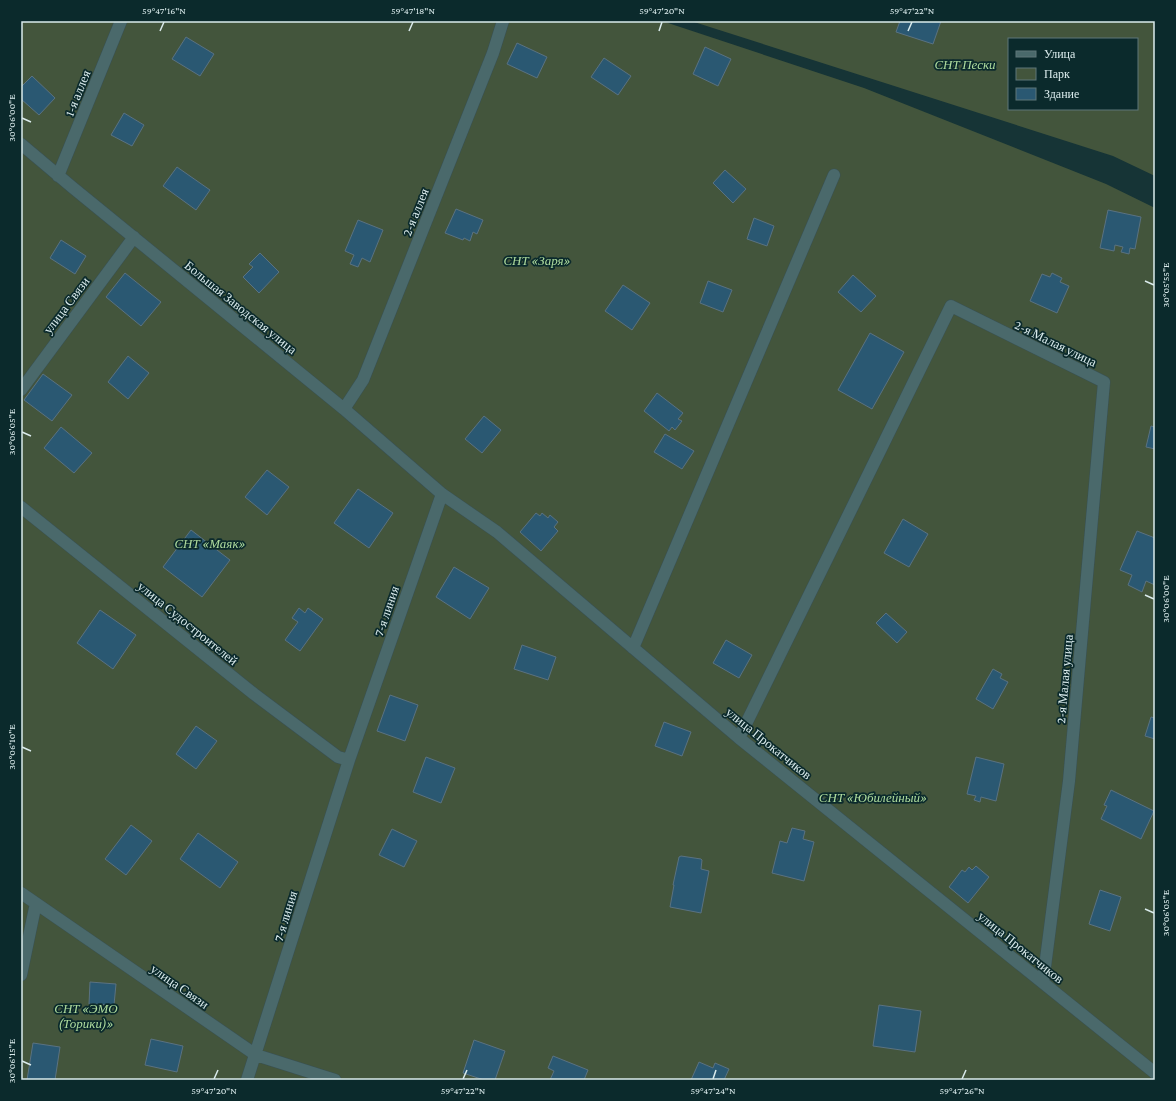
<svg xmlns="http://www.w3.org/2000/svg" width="1176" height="1101" viewBox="0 0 1176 1101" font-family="'Crimson Pro',serif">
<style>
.green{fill:#43553c;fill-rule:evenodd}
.building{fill:#2a5872;stroke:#5a7281}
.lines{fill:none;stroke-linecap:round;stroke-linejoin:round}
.minor-casing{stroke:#395154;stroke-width:13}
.minor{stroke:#4a696b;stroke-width:12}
.ticks{fill:none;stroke:#daebec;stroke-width:1.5}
.labels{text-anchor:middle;stroke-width:3.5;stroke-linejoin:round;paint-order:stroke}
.park-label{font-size:13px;font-style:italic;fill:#afdc9e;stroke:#0b2a2c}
.street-label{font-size:13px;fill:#daebec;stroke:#0b2a2c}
.neatline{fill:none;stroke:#daebec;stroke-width:1.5}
.ticks-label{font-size:10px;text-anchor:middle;fill:#daebec}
</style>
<rect width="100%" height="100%" fill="#163436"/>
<path class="green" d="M21,21H662L864,88L1106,184L1155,208V1080H21Z
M691,21H1155V176L1113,156ZM1009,39H1137V109H1009Z"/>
<path class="building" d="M900,21H941L933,44L896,32Z
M186,37L214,54L200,76L172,59Z
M517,43L547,57L537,78L507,64Z
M705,47L731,59L718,86L693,74Z
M604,58L631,76L618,95L591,77Z
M32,76L55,98L39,115L21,99V87Z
M124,113L144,125L132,146L111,135Z
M177,167L210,190L196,210L163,186Z
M725,170L746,189L733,203L713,183Z
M456,209L483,220L477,234L473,232L470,241L464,238L463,240L445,233Z
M1108,210L1141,217L1135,249L1130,248L1129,254L1121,252L1123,247L1115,245L1114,251L1100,248Z
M754,218L774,226L767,246L747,239Z
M358,220L383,230L370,262L362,258L358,267L350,264L354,255L345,251Z
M61,240L86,256L75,274L50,258Z
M260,253L279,272L259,293L243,277L253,267L249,264Z
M125,273L161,302L141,326L106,297Z
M1052,273L1062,278L1060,282L1069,286L1057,313L1030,301L1042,274L1050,277Z
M853,275L876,296L861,312L838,292Z
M708,281L732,290L723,312L700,303Z
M623,285L650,303L632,330L605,311Z
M870,333L904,352L872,409L838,390Z
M128,356L149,373L128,399L108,382Z
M43,374L72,395L52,421L24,400Z
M657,393L683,413L678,419L682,421L675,430L672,427L669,431L644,411Z
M484,416L501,430L482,453L465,439Z
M1151,426L1155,427V449L1146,447Z
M61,427L92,453L74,473L44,448Z
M665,434L694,451L682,469L654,452Z
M267,470L289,487L267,515L245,497Z
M358,489L393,513L369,548L334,523Z
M536,513L540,516L542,513L548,518L550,515L558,522L554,527L558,531L541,551L520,532Z
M903,519L928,534L909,567L884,553Z
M191,530L230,560L202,597L163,567Z
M1137,531L1155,538V585L1146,581L1142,592L1128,585L1132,575L1120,570Z
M454,567L489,588L470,619L436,597Z
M299,608L305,613L308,608L323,619L300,651L285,640L298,622L292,618Z
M100,610L136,635L113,669L77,643Z
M886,613L907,632L897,643L876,623Z
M726,640L752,655L739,678L713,663Z
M522,645L556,657L548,680L514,669Z
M993,669L1002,674L1000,678L1008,682L993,709L976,699Z
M390,695L418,705L405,741L377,731Z
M1151,717L1155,718V739L1145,736Z
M664,722L691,732L682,756L655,746Z
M196,726L217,741L196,769L176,754Z
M426,757L455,768L441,803L413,792Z
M976,757L1004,764L996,801L981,797L980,802L974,800L976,796L967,794Z
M1111,790L1154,811L1141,839L1101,819L1107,806L1104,805Z
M131,825L152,841L126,875L105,859Z
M792,828L805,831L803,839L814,842L804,881L772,873L780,841L787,843Z
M392,829L417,841L404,867L379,855Z
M198,833L238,862L220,888L180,859Z
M681,856L701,859L702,860L701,869L709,871L701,913L670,907L674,885H673L679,857Z
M976,866L989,877L968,903L949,887L962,870L965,872L969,867L972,870Z
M1100,890L1121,897L1110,931L1089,924Z
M90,982L116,984L114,1005L89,1004Z
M879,1005L921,1011L915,1052L873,1046Z
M151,1039L183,1046L177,1072L145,1065Z
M474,1040L505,1051L495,1080H484L463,1073Z
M33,1043L60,1047L55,1080H27Z
M553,1056L588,1070L584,1080H550L554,1071L548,1068Z
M699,1062L713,1068L715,1063L729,1069L724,1080H691Z"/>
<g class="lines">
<g class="minor-casing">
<path id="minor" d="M21,144L72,187L344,409L442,494L497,532L739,738L1155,1073
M58,176L121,21
M21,390L134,237
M344,409L363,380L493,53L503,21
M21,507L254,694L338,757L349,760
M633,648L834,175
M739,738L951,306L1104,382L1069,781L1043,982
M21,893L256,1055L335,1080
M21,975L36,903
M247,1080L349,760L442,494"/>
</g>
<use href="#minor" class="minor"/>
</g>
<path class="ticks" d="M160,31L164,22M409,31L413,22M659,31L662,22M908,31L912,22M22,118L31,122M1145,281L1154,285M22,432L31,436M1145,595L1154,599M22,747L31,751M1145,909L1154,913M22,1061L31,1065M214,1079L218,1070M463,1079L467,1070M713,1079L716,1070M962,1079L966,1070"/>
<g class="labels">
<g class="park-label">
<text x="965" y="69">СНТ Пески</text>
<text x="537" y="265">СНТ «Заря»</text>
<text x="210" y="548">СНТ «Маяк»</text>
<text x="873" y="802">СНТ «Юбилейный»</text>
<text x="86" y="1013">СНТ «ЭМО<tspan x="86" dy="15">(Торики)»</tspan></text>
</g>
<g class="street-label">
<text transform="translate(77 93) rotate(-68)" y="5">1-я аллея</text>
<text transform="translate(415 212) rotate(-68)" y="5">2-я аллея</text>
<text transform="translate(66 305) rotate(-53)" y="5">улица Связи</text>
<text transform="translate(241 307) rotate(39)" y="5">Большая Заводская улица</text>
<text transform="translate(1056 343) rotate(26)" y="5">2-я Малая улица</text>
<text transform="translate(386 611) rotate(-71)" y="5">7-я линия</text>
<text transform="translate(188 623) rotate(39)" y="5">улица Судостроителей</text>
<text transform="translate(1064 679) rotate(-85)" y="5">2-я Малая улица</text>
<text transform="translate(769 743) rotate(39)" y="5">улица Прокатчиков</text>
<text transform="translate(285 916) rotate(-73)" y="5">7-я линия</text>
<text transform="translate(1021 947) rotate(39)" y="5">улица Прокатчиков</text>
<text transform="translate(180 986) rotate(35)" y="5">улица Связи</text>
</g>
</g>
<rect width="1176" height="1101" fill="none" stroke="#0b2a2c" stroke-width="44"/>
<rect x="1008" y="38" width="130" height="72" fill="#0b2a2c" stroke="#5e7779"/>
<rect x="1016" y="51" width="20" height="6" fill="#4a696b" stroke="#5e7779"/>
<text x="1044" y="58" font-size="12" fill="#daebec">Улица</text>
<rect x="1016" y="68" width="20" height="12" fill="#43553c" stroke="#5e7779"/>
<text x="1044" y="78" font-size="12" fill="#daebec">Парк</text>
<rect x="1016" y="88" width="20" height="12" fill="#2a5872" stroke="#5e7779"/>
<text x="1044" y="98" font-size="12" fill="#daebec">Здание</text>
<rect x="22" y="22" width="1132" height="1057" class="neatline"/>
<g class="ticks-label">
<text x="164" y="14">59°47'16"N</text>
<text x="413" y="14">59°47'18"N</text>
<text x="662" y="14">59°47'20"N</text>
<text x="912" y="14">59°47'22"N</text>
<text transform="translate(11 118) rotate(-90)" y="4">30°06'00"E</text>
<text transform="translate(1165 285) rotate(-90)" y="4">30°05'55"E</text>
<text transform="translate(11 432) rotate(-90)" y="4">30°06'05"E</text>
<text transform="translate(1165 599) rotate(-90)" y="4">30°06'00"E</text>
<text transform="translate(11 747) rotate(-90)" y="4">30°06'10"E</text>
<text transform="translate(1165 913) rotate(-90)" y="4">30°06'05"E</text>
<text transform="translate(11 1061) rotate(-90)" y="4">30°06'15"E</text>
<text x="214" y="1094">59°47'20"N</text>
<text x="463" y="1094">59°47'22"N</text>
<text x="713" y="1094">59°47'24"N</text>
<text x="962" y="1094">59°47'26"N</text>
</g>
</svg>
